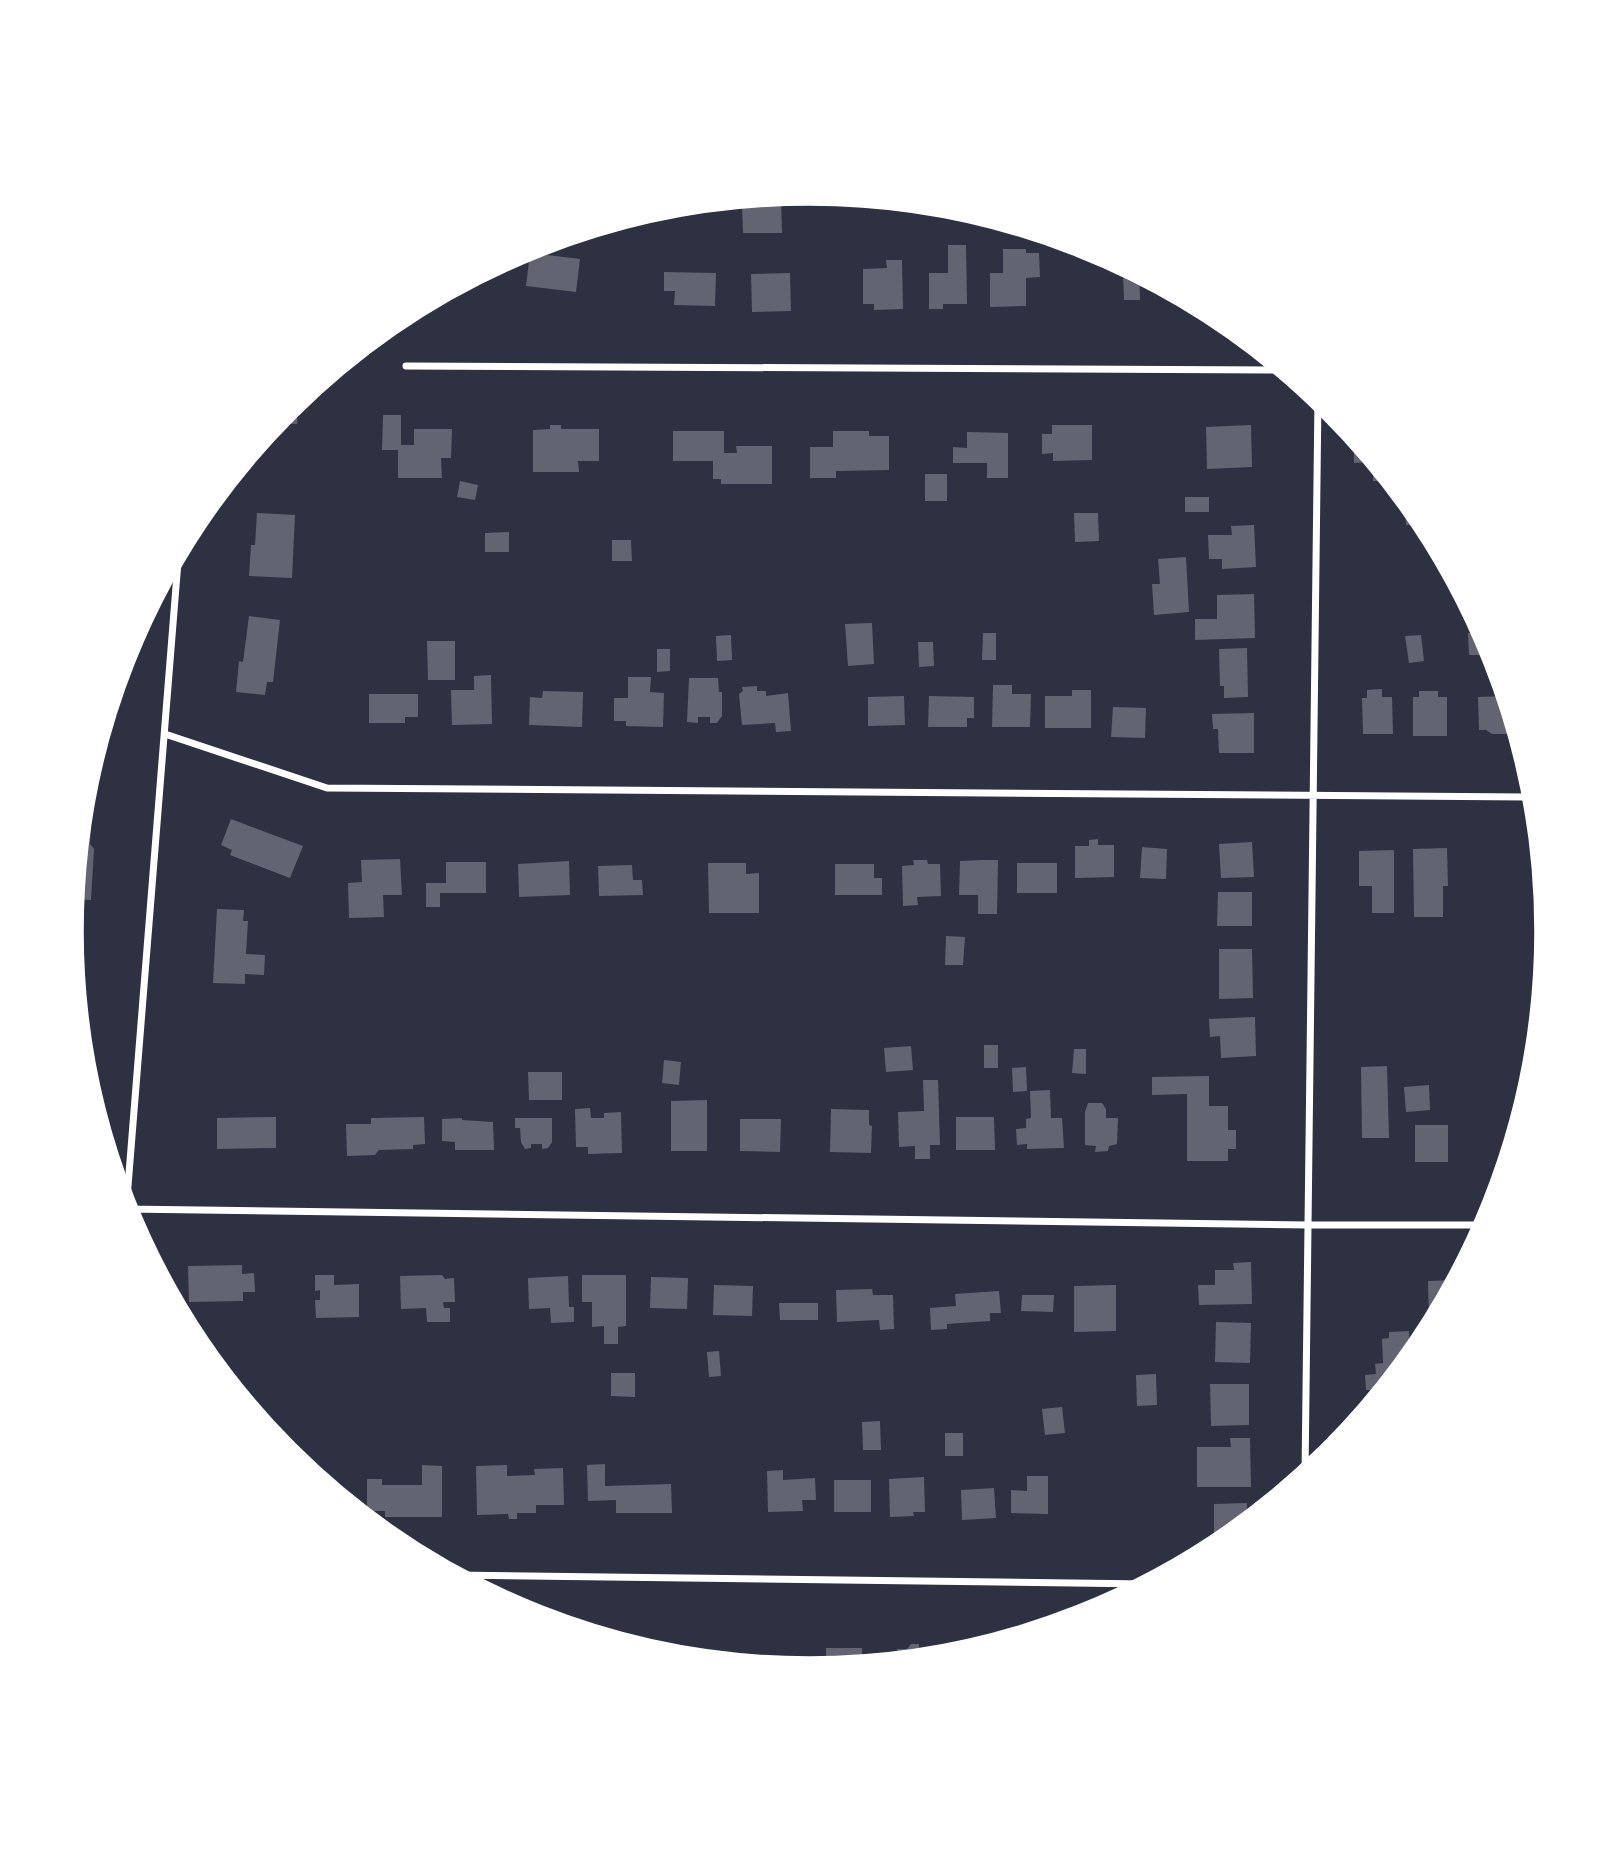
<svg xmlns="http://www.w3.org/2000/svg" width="1618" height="1862" viewBox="0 0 1618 1862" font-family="Signika,sans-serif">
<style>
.building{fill:#626471}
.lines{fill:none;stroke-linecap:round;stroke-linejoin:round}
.minor{stroke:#fff;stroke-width:7}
.rim{fill:none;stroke:#fff;stroke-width:3.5}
</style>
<rect width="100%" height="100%" fill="#2d3142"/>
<path class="building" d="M781,197L782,233H743L742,206H765V198Z
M948,245H966L967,304H943V309H929V273H948Z
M1003,249H1026V253H1039L1040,277L1026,278V306L990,307V273H1003Z
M530,253L580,259L576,292L526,286Z
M886,260H902L903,309L874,310V304H863V269L887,268Z
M664,272L716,273L715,306L674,305L675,291H664Z
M790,273L791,311L752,312L751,274Z
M1139,273L1140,300H1124L1123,274Z
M1181,296L1202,307H1181Z
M299,398L297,424L275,423L287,408Z
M383,415H401V445H414V429H452L451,458H441L442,478H398V450H382Z
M550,425H561V429H599V461H578L579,472H533V430L550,429Z
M1052,425H1092V460L1053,461V453L1042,454V434H1052Z
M1251,425L1252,467L1207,469L1206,427Z
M673,431H724V453H737L736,446H772V484H721V479H713V461H673Z
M833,431H869V436H889V470L836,471V478H810V447H833Z
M967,432L1008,433V478H987V463H953V447L967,448Z
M1354,436L1376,462L1391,481H1373V462L1354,463Z
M925,474H947V501H925Z
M460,481L478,485L475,500L457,497Z
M1185,497H1209V512H1185Z
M1407,500L1419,515L1420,524L1406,525L1405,501Z
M257,513L295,515L292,578L249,576L251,545H255Z
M1074,513H1098L1099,541L1075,542Z
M1254,525L1256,567L1222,569V559H1209L1208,535H1232L1231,526Z
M509,532V552H485V533Z
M612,540H631L632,561H612Z
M1186,557L1189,612L1154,615L1152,584H1160L1158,559Z
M1254,594L1255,638L1195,640V619H1217V595Z
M249,616L280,620L273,682H267L265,695L236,692L239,661L243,662Z
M872,623L874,664L848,666L845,624Z
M983,633H996V660H982Z
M1468,633H1481L1482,655H1469Z
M731,635L732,660L717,661L716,636Z
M1421,635L1424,661L1409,663L1405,636Z
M427,641H455V680H428Z
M918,642H933L934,666L919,667Z
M1247,648L1248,697L1224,698V686H1220L1219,649Z
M657,649H670V671L657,672Z
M491,675L492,724L452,725L451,690H474V676Z
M628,677H651L650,692L664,693L663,727L626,726V721H614V698H628Z
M689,678H718L719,692H722V716L717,723H710V717H698V723L687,722Z
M993,685H1012V694H1031L1030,727H992Z
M757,686V691H766V696L788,693L791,731L776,732L775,723L742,725L739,694L743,691L742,687Z
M1382,689V697H1392L1393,734H1363L1362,698H1367V690Z
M1072,690H1091V728H1045V696H1072Z
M543,691L583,692L582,727L529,725L530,697L542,698Z
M1419,691H1438V697H1447V736H1413V697H1419Z
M369,694H418V717H405V723H369Z
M904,696L905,725L868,726V697Z
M929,696L974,697V718H967V727H928Z
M1506,696L1513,719L1514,734H1492L1486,730H1479L1478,697Z
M1113,707L1146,708L1145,738L1111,737Z
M1254,713V753H1219L1218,729H1213L1212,714Z
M231,819L303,846L290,878L230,855L232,850L221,845Z
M81,821L91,822L90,844L94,849L91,900L73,899Z
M1098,839V845H1114V877L1075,878V846H1089V840Z
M1252,842L1254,877L1221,878L1219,844Z
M1142,847L1167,849L1166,879L1140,878Z
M1447,848L1448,886H1443V917H1414L1413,849Z
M1394,850V913H1372V886H1359V851Z
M1538,857H1541L1545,901H1542Z
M400,859L402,895H383L384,917L349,918L348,883L362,882L361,860Z
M913,860H927L928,864H940L941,896L917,897L918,905L903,906L902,866L914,865Z
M982,860H998L997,914H978V895H959L960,861Z
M569,861L570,895L519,897L518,864Z
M446,862H486V893H440V907H426V883H446Z
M708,863H746V874L759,873V913H709Z
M1017,863H1057V893H1017Z
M835,864H874V878H882V895H835Z
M632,865L633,880H642L643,895L599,896L598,866Z
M1218,892H1252V926H1217Z
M217,909L244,910L243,921H248L246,954L265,955L264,975L245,974V984L213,983Z
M946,936L965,937L963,965H945Z
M1219,949H1252L1253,998L1219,999Z
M1255,1017L1256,1056L1221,1058L1220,1036L1210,1037L1209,1019Z
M984,1045H998V1068H984Z
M911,1046L913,1070L886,1072L884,1048Z
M1074,1049H1086V1074L1072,1073Z
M664,1060L681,1062L679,1085L662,1083Z
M1387,1066L1389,1138H1362L1361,1067Z
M1026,1067L1027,1091L1013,1092L1012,1068Z
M528,1072H562V1100H529Z
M1209,1076V1106H1228V1130H1236V1149H1228V1161H1187V1094L1152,1095V1077Z
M1524,1079H1533L1525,1105H1524Z
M923,1080H938L940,1145H930V1159H915V1146L899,1147L898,1112L924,1111Z
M1429,1085L1430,1110L1406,1112L1404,1087Z
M1050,1090L1051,1118H1062L1064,1148L1027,1149V1144L1017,1145L1016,1129L1026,1128V1119L1031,1118L1030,1091Z
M707,1100V1151H671V1101Z
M1088,1103H1102L1106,1109V1118H1118L1117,1144L1109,1146L1108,1151L1095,1152L1096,1146L1085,1145V1112Z
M590,1108L591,1118H604V1113L621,1112L622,1153L588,1154V1147H576L575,1109Z
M831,1109L869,1110V1125L872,1126L871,1153L830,1152Z
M276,1117V1148L217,1149V1118Z
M424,1117L425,1144L413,1145V1149L379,1150L375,1155L347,1156L346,1124H371V1118Z
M956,1117H994L995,1150H956Z
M462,1118V1120L493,1122L494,1150H455V1142L442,1141V1119Z
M515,1118H552V1142L548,1148L542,1149V1144H531V1148L525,1149L521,1142L520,1128H515Z
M740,1119H781L780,1152L740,1151Z
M1415,1125H1448V1162H1415Z
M1251,1262L1252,1304L1199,1305L1198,1285H1215V1270H1234L1233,1263Z
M242,1265V1274L254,1273L255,1292H243V1301L189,1302L188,1266Z
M315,1275H334V1285L359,1284V1317L316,1318L315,1300H320V1290L315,1291Z
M442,1275L445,1279L454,1278L455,1302H443L444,1308H450V1322H427L426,1308L401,1309L400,1276Z
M582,1275H626V1326L618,1327V1344H604V1326L592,1327V1302H582Z
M568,1276L569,1307H574V1322L551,1323L550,1308L529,1309L528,1278Z
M651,1277L688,1278L687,1309L650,1308Z
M1456,1280L1435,1320H1429L1428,1281Z
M714,1285L753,1286L752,1316L713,1315Z
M1116,1285V1331L1074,1332V1286Z
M872,1289L873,1295H893L894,1329L880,1330L879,1320L837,1322L836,1290Z
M999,1291L1001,1313H990V1321L947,1324V1329L931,1330L930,1308L956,1306L955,1294Z
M1022,1295H1054L1053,1312L1021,1311Z
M779,1303H818V1320H780Z
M1216,1322L1251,1323L1250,1363L1215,1362Z
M1409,1331L1410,1358L1376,1400V1390H1366L1365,1375L1376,1374L1375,1364L1383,1363L1382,1339L1389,1338V1332Z
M719,1351L721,1376L709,1377L707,1352Z
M611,1373H635V1397L611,1396Z
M1156,1374L1157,1405L1137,1406L1136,1375Z
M1210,1384H1249V1425L1211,1426Z
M1062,1407L1065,1433L1045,1435L1042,1409Z
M880,1421L881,1450H863L862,1422Z
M945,1433H963V1456H945Z
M1230,1438H1250L1251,1487H1197V1447H1231Z
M276,1441L294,1442L293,1459L286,1453Z
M605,1464V1486L671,1484L672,1513H616V1500L588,1501L587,1465Z
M422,1465L442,1466V1517H385V1511H367V1479H382V1485H422Z
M507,1465V1476L535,1475L534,1469L563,1468L564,1505H536V1513H517V1519H509L508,1514L477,1515L476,1466Z
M783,1470V1480L815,1478L816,1500H802L803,1511L768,1512L767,1471Z
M1027,1476H1048V1514L1011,1513V1490L1027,1491Z
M924,1477L925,1512H913L914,1516L890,1517L889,1479Z
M834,1480H871V1512H834Z
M994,1488L996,1518L962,1520L961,1490Z
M1247,1503V1516L1257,1515L1224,1541L1214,1542V1504Z
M911,1644H919V1649H933L934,1658L897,1661V1649H907Z
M826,1648H862V1665L826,1668Z
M708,1658H738V1663L743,1661H795V1669L708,1660Z"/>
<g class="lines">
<path class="minor" d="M406,366L1285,370
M165,734L327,788L1535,797
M125,1209L1308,1225H1486
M126,1211L179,549
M1305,1475L1318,397
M453,1575L1148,1584"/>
</g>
<path d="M0 0H1618V1862H0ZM82 931a727 727 0 1 1 1454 0a727 727 0 1 1-1454 0Z" fill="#fff" fill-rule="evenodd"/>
<path class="rim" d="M82 931a727 727 0 1 1 1454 0a727 727 0 1 1-1454 0Z"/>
</svg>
